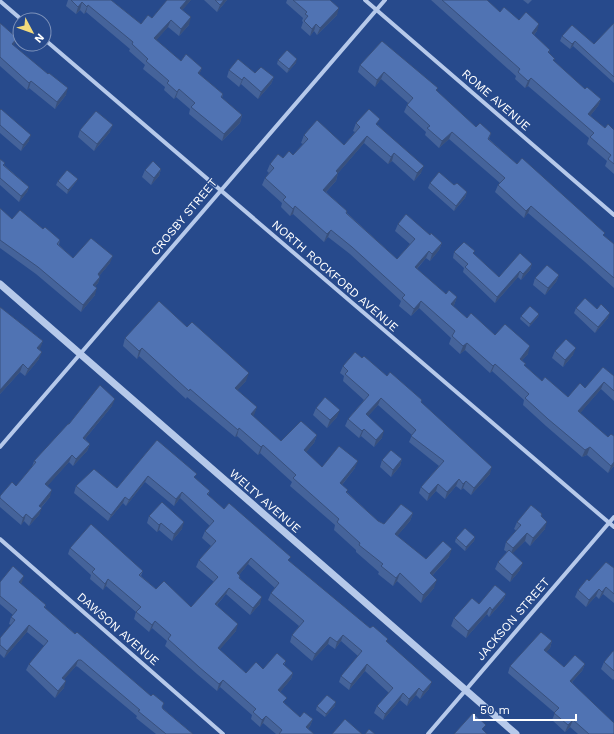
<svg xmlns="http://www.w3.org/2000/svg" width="614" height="734" viewBox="0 0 614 734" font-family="'Work Sans',sans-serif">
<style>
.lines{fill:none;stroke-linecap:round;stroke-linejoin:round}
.minor{stroke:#b6c9ea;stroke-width:4}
.tertiary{stroke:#b6c9ea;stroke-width:7}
.wall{fill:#45639a}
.shaded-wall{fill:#38507d}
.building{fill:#5073b3;stroke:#38507d}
.labels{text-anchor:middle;stroke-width:3;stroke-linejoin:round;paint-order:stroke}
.street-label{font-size:12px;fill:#fff;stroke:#274a8c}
</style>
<rect width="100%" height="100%" fill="#274a8c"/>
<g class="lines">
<path class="minor" d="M365,0L614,215
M0,1L22,20
M44,39L614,527
M0,447L385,0
M0,539L223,734
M428,734L614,517"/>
<path class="tertiary" d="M0,284L516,734"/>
</g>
<path class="wall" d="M68,0H111L141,24L152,18L191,0L182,10L189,25L179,36L168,27L156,40L181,61L202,68L199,74L223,94L222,98L242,115L240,123L222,141L189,114L190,109L176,97L174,99L164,90L165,87L143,69L145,65L129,51L130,49L86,12L84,14L80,10L76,14L66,6Z
M204,0H227L217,12Z
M287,0H330L337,15L317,35L314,31L310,36L301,28L303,22L302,21L303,18L286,3Z
M431,0H487L500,12L519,20L537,31L534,35L550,50L549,53L554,61L585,89L601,99L598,106L590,116L605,128L614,130V174L605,166L607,161L587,144L589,138L528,86L525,88L515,79L516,76Z
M523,0H532L528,4Z
M0,23L17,38L13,46L66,95L55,109L29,88L27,90L0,66Z
M614,23V83L573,46L570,49L560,41L562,36L594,44Z
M382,41L476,127L491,133L489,139L517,164L614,244V288L585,262L528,213L524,218L495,192L498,185L500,183L449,139L439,148L425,135L426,132L404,112L407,105L408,103L381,79L375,87L358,72L360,65Z
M278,60L296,63L287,73L277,64Z
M229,70L255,73L274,77L271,84L258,99L241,84L239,87L227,77Z
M0,110L29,141L21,151L0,133Z
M356,123L378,125L421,173L414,181L392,161L388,164L364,143L338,173L336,181L326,192L347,211V213L397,259L410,244L395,231L398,224L430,235L442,243L439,250L430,261L426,258L417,269L446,294L457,297L454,305L453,306L467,318L528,354L522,360L525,366L542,381L568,397L585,388L614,376V401L601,389L580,413L614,466L608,473L587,455L582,457L546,426L523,405L524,400L492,371L490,373L465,350L460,354L449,344L451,338L419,308L411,316L399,306L401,301L350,254L328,237L324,242L293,214L290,216L281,207L282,203L262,185L265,178L269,173L267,171L270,164L283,158L293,155L303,144L301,143L304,135L344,145L355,132L353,131Z
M80,130L110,132L94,151L78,137Z
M0,159L5,163L4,165L29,187L27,192L19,202L0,185Z
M161,169L159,176L151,185L142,177L145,170Z
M78,179L76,182L67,194L56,185L58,181Z
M430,183L454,185L467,192L465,198L454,211L428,188Z
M0,208L12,219L43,229L60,240L59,245L73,258L110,263L99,276L100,277L98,283L95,286V295L81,312L36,274L0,248Z
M454,252L474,254L499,277L532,264L530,270L521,280L518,277L495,303L463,272L464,268L453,258Z
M559,275L556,282L545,295L533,285L535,278Z
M0,307L43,341L39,350V359L25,376L20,372L0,394Z
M576,308L608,318L595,333L574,313Z
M539,314L538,317L529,327L520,319L521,316Z
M125,338L246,381L237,390L257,407L253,416L281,441L317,435L314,443L306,452L322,467L355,468L342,485L347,492L378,521L384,524L413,513L410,521L397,536L426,559L449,557L432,576L434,588L421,603L397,581L393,586L378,574L379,572L356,552V550L334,530L335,525L290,486L292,482L260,453L258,455L237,436L235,437L187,397L186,399L139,356L137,359L123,346Z
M555,351L573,355L563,367L552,358Z
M362,358L387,376L421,403L490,474L471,495L463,488L461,490L456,486L445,499L436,491L427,501L419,493L421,487L439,466L409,442L412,435L378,405L368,416L382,438L374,447L361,436L359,438L345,426L348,419L364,400L343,381L344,376L340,373L343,366Z
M112,406L85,439L90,444L87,451L73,466L69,462L47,486L50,497L41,508L39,515L29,526L24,521L21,525L0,507V496L16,486L32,467L34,461L69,424Z
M316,408L337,417L327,428L313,415Z
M157,440L195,479L210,491L208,495L224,509L289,562L370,628L388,639L386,642L429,689L420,699L416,695L407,706L400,700L383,720L374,713L377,706L389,693L365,671L349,690L339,682L341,676L358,656L341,641L335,649L328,644L312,661L306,656L290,642L292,635L299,626L268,600L271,593L275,588L248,564L239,575L240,576V578L260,604L250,615L226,594L217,605L236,631L219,650L246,673L263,669L286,661L284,665L293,673L291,679L280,692L285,704L300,717L313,719L310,726L308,729L314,734H276L263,723L260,727L251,719L252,715L220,687L217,691L197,674L165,646L167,641L152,628L149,632L134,619L136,612L106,586L103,590L90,579L91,575L68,554L70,548L143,571L141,576L156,589L191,607L214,582L196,567L199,560L211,546L202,538L205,531L210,526L180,498L174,506L145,482L126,506L123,503L108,521L74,493L76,486L117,488Z
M402,459L400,466L391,477L380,467L382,460Z
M149,516L182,529L172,541L159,530L157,532L147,523Z
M541,517L545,529L530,546L525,541L512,553L520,570L510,582L495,569L498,562L507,552L504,550L506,542L517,531L514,529L517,522Z
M475,537L474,541L465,551L455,542L456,538Z
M614,568V603L603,594L599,599L596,596L586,607L575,597L578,590L589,581Z
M0,582H22L20,584L46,605L45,608L193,734H156L136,718L137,716L78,667L76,666L64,679V688L55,698L26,670L29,664L44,646L27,632L4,658L0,654V638L11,625L9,624L11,617L13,615L0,604Z
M506,594L503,601L489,617L487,614L466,638L451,626L454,618L479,604Z
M552,641L550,648L546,652L564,667L585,664L582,671L572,682L614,734H578L570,727L565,732L552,720L555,713L508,673L510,666Z
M614,651V679L613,680L601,669L604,662Z
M317,706H335L325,717L316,710Z"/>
<path class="shaded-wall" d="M187,0H191L178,15L180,8Z
M224,0H227L217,12L220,5Z
M82,2L80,10L76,14L78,7Z
M88,5L86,12L84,14L87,7Z
M339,8L337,15L317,35L320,28Z
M191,17L189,25L179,36L181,29Z
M171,20L168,27L152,45L154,38Z
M316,24L314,31L310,36L312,29Z
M539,24L537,31L529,40L532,33Z
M17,38L14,45L9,51L12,44Z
M575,41L573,46L570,49L572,44Z
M297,59L296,63L287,73L289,69Z
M202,68L199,75L198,73Z
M384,72L381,79L375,87L377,80Z
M244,77L241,84L239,87L242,80Z
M274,77L271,84L258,99L261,92Z
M531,78L528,86L525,88L528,81Z
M31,81L29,88L27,90L29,83Z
M68,88L66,95L55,109L57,102Z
M179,89L176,97L174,99L177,92Z
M601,99L598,106L586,121L588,114Z
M242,115L240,123L222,141L224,134Z
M113,125L110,132L94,151L97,144Z
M452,132L449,139L439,148L442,141Z
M31,135L29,141L21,151L23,145Z
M367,136L364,143L333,179L336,171Z
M394,153L392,161L388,164L391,157Z
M424,166L421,173L414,181L417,173Z
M161,169L159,176L151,185L154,178Z
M338,173L336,181L321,197L323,190Z
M78,179L76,182L67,194L68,190Z
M29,187L27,192L19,202L21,196Z
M467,192L465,198L454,211L456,206Z
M295,206L293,214L290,216L293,209Z
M531,206L528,213L524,218L526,211Z
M331,230L328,237L324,242L327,234Z
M442,243L439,250L430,261L432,254Z
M429,251L426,258L412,274L415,267Z
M113,256L110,263L95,281L98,274Z
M532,264L530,270L521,280L523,274Z
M520,271L518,277L495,303L497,297Z
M559,275L556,282L545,295L548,288Z
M100,277L98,283L91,291L93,285Z
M97,288L95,295L81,312L83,305Z
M457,297L454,305L448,311L451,304Z
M421,301L419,308L411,316L414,309Z
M610,313L608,318L595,333L598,327Z
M539,314L538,317L529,327L530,324Z
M43,341L40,349L34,355L37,348Z
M467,343L465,350L460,354L463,346Z
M530,346L528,354L517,366L520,359Z
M142,348L139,356L137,359L139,351Z
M576,348L573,355L563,367L565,360Z
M42,352L39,359L25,376L28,369Z
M23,364L20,372L0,394V390Z
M495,364L492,371L490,373L493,366Z
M249,373L246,381L232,396L235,388Z
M604,382L601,389L576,418L578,411Z
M381,398L378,405L364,421L366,414Z
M115,399L112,406L80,445L83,438Z
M257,407L254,415L248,421L251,414Z
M340,410L337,417L327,428L330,420Z
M239,428L237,436L235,437L238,430Z
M364,429L361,436L359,438L362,431Z
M384,431L382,438L374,447L376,440Z
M317,435L314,443L301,458L304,450Z
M90,444L87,451L73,466L76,459Z
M263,445L260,453L258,455L261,447Z
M590,447L587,455L582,457L585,450Z
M72,455L69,462L43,491L45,484Z
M402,459L400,466L391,477L393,470Z
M358,461L355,468L337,491L340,483Z
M614,462V466L608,473L611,466Z
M492,467L490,474L471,495L474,488Z
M148,476L145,482L126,506L129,500Z
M459,479L456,486L445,499L447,492Z
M466,481L463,488L461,490L463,484Z
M438,484L436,491L427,501L429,494Z
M52,490L50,497L36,513L39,506Z
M182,492L180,498L174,506L176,499Z
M125,497L123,503L108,521L111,515Z
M42,508L39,515L29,526L32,519Z
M413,513L410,521L392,542L395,534Z
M26,514L24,521L21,525L23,518Z
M184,522L182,529L172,541L174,534Z
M547,522L545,529L530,546L533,538Z
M161,523L159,530L157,532L159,525Z
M527,533L525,541L510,556L513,548Z
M475,537L474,541L465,551L466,547Z
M452,549L449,557L427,581L430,573Z
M251,558L248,564L235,580L237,573Z
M523,563L520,570L510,582L512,575Z
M400,573L397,581L393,586L396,578Z
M24,576L22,582L16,589L19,582Z
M108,579L106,586L103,590L105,584Z
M437,580L434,588L421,603L423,595Z
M606,587L603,594L599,599L602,592Z
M229,588L226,594L212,610L215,604Z
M599,589L596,596L586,607L589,600Z
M506,594L503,601L489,617L492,610Z
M262,597L260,604L250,615L253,608Z
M490,607L487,614L466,638L468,631Z
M155,621L152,628L149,632L152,625Z
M238,624L236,631L215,655L218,648Z
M29,625L27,632L4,658L7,651Z
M343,635L341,641L335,649L337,642Z
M330,637L328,644L312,661L315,654Z
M552,641L550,648L542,657L544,650Z
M78,660L76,666L60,684L62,678Z
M367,664L365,671L349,690L351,684Z
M585,664L582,671L567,687L570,681Z
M293,673L291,679L276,697L278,690Z
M223,680L220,687L217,691L219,684Z
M66,681L64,688L55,698L58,691Z
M432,682L429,689L420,699L423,692Z
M419,688L416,695L407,706L409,699Z
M403,693L400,700L383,720L385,714Z
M336,702L335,706L325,717L326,714Z
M266,716L263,723L260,727L262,720Z
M313,719L310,726L304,734L306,727Z
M573,720L570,727L565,732L568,725Z"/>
<path class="building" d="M71,0H111L141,24L148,15L152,18L167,0H187L180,8L191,17L181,29L171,20L154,38L181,61L186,54L202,68L198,73L223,94L221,97L242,115L224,134L191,107L195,103L179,89L177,92L167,83L169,81L146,61L148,59L132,44L133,42L88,5L87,7L82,2L78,7Z
M215,0H224L220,5Z
M293,0H330L339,8L320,28L316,24L312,29L304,21L308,16L305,14L307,12Z
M442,0H487L500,12L504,7L519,20L526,12L539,24L532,33L550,50L548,52L555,59L553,60L585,89L587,87L601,99L588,114L605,128L608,124L614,130V164L608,159L611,155L590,137L594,133L531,78L528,81L518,72L520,69Z
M0,23L17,38L12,44L48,74L49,73L68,88L57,102L31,81L29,83L0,57Z
M614,23V77L575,41L572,44L562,36L572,25L594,44Z
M382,41L438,88L436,90L476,127L480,123L491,133L488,139L517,164L522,158L605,233L603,235L614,244V278L531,206L526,211L498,185L505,178L452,132L442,141L427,128L430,126L407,105L413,98L384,72L377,80L360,65Z
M287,50L297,59L289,69L278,60Z
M238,59L255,73L261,67L274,77L261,92L244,77L242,80L229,70Z
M1,109L31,135L23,145L0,125V110Z
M369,109L380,119L376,124L424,166L417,173L394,153L391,157L367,136L336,171L338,173L323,190L347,211L346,213L397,259L415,239L398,224L406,214L430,235L431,233L442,243L432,254L429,251L415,267L446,294L449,290L457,297L451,304L467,318L471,313L495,335L505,324L530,346L520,359L526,364L524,365L542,381L545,377L568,397L580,383L585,388L603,367L614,376V391L604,382L578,411L608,437L611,434L614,436V462L611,466L590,447L585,450L548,419L525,398L529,394L495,364L493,366L467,343L463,346L452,336L455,331L421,301L414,309L402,298L405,295L352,247L331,230L327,234L295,206L293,209L283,200L286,197L265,178L274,168L270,164L278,154L283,158L289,151L293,155L308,139L304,135L317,120L344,145L360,127L356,123Z
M96,111L113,125L97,144L80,130Z
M0,159L5,163L3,165L29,187L21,196L0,178Z
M153,161L161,169L154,178L145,170Z
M67,170L78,179L68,190L58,181Z
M439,172L454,185L457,183L467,192L456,206L430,183Z
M0,208L12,219L20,210L43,229L45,227L60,240L57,244L73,258L91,238L113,256L98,274L100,277L93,285L97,288L83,305L38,267L0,240Z
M464,242L475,251L473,253L499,277L520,253L532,264L523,274L520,271L497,297L465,267L468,264L454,252Z
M547,265L559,275L548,288L535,278Z
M585,298L597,309L601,304L610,313L598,327L576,308Z
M159,301L187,327L192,322L249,373L235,388L257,407L251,414L281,441L301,421L317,435L304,450L322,467L339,446L358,461L340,483L348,490L346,492L378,521L384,524L401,504L413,513L395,534L426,559L443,541L452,549L430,573L437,580L423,595L400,573L396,578L381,566L383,564L359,545L360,543L337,522L339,519L293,478L296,475L263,445L261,447L239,428L238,430L190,389L189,391L142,348L139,351L125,338Z
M530,306L539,314L530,324L521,316Z
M0,307L43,341L37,348L42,352L28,369L23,364L0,390Z
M566,339L576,348L565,360L555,351Z
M355,352L362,358L364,356L387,376L390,372L422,400L421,402L492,467L474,488L466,481L463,484L459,479L447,492L438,484L429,494L421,487L444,461L411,436L416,430L381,398L366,414L384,431L376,440L364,429L362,431L348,419L369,395L345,374L348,371L343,366Z
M100,385L115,399L83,438L90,444L76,459L72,455L45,484L52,490L39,506L42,508L32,519L26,514L23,518L0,498V496L12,482L16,486L36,462L34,461L68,424H69Z
M325,397L340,410L330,420L316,408Z
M157,440L197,474L194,477L210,491L207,494L224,509L229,503L291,557L288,560L370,628L373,626L388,639L386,641L432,682L423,692L419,688L409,699L403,693L385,714L377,706L393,688L367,664L351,684L341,676L362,651L343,635L337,642L330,637L315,654L309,649L292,635L304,621L271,593L279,583L251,558L237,573L240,576L239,578L262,597L253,608L229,588L215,604L238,624L218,648L246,673L256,662L263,669L277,653L286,661L283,664L293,673L278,690L287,698L283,702L300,717L304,712L313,719L306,727L314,734H279L282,730L266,716L262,720L253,712L256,709L223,680L219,684L199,667L168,639L171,635L155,621L152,625L136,612L141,607L108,579L105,584L92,572L95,569L70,548L91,524L143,571L139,575L156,589L164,581L191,607L218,577L199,560L216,541L205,531L214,521L182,492L176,499L148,476L129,500L125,497L111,515L76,486L94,469L117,488Z
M391,450L402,459L393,470L382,460Z
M162,502L184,522L174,534L161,523L159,525L149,516Z
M531,505L542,514L541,516L547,522L533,538L527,533L513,548L506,542L521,525L517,522Z
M465,528L475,537L466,547L456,538Z
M509,550L523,563L512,575L498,562Z
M606,562L614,568V594L606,587L602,592L599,589L589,600L578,590L587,579L589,581Z
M13,566L24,576L19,582L46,605L44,607L75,634L77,632L151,696L153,694L164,703L162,707L163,709L193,734H166L138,711L140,710L81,660H78L62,678L66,681L58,691L29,664L48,641L29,625L7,651L0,645V638L15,620L11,617L17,610L0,596V582Z
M495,585L506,594L492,610L490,607L468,631L454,618L472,598L479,604Z
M541,632L552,641L544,650L564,667L575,655L585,664L570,681L614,723V734H589L573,720L568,725L554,713L559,708L510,666Z
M613,651H614V671L604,662Z
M327,695L336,702L326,714L317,706Z
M473,713L486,725L482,729L487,734H454Z
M345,719L362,734H332Z
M369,729L375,734H365Z"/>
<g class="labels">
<g class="street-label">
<text transform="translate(496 100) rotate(41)" y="4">ROME AVENUE</text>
<text transform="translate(184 217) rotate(-50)" y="4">CROSBY STREET</text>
<text transform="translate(335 276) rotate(41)" y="4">NORTH ROCKFORD AVENUE</text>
<text transform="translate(265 501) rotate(41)" y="4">WELTY AVENUE</text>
<text transform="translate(513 619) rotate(-49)" y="4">JACKSON STREET</text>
<text transform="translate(118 629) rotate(41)" y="4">DAWSON AVENUE</text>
</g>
</g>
<g transform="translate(32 32) rotate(131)"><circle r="19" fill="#274a8c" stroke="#7d92ba"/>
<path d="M0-3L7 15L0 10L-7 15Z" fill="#f3db7c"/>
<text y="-6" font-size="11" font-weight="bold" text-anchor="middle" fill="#ffffff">N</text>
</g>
<path d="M474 714v6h102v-6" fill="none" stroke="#ffffff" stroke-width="2"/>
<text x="480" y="714" font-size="12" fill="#ffffff" stroke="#274a8c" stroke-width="3" paint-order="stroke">50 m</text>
</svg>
